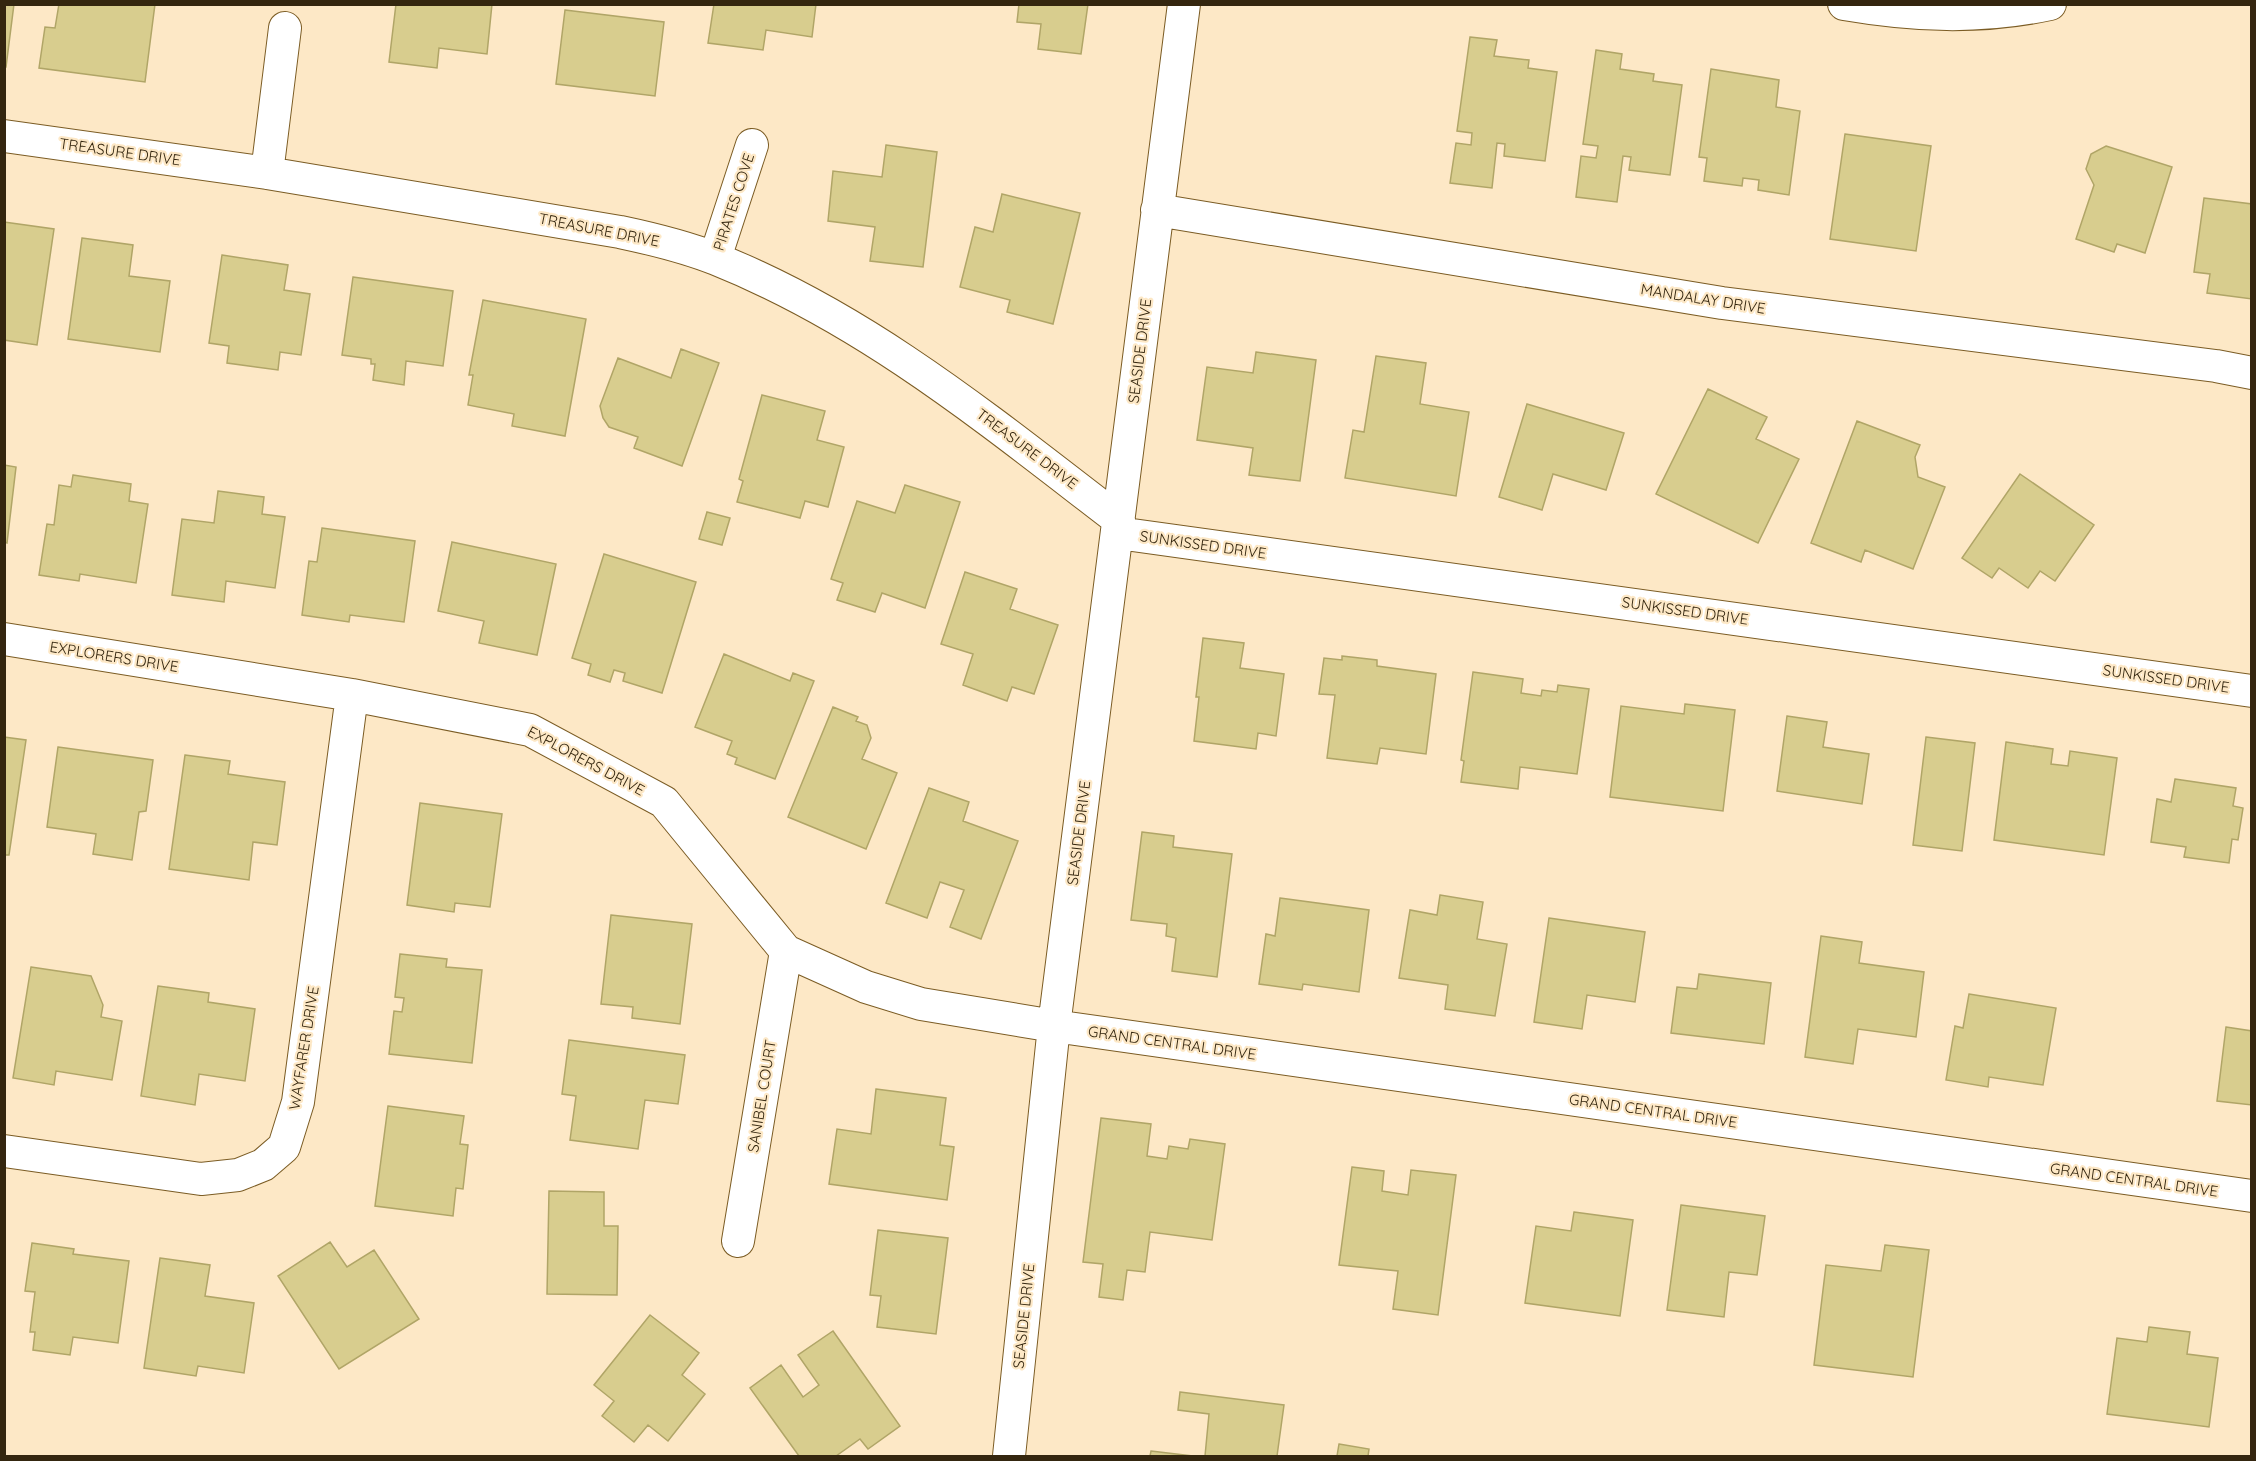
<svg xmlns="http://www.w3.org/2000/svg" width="2256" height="1461" viewBox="0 0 2256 1461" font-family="Quicksand,sans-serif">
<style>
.building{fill:#d8cd8e;stroke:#b0a567;stroke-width:1.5}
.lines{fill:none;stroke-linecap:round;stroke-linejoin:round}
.minor-casing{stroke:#7b5c24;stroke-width:34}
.minor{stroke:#fff;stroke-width:32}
.labels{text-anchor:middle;stroke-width:4.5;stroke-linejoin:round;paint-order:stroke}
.street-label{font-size:15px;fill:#34260f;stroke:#fde8c6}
</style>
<rect width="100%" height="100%" fill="#fde8c6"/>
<path class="building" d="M4,4H14L6,67H4Z
M59,4H155L145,82L39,68L45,27L55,28Z
M396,4H492L487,54L439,48L437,68L389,62Z
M714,4H816L812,37L766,30L763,50L708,43Z
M1019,4H1088L1081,54L1038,49L1041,24L1017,22Z
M565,10L664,22L655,96L556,84Z
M1470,37L1497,40L1494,56L1529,60L1528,68L1557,72L1545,161L1504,156L1505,144L1497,143L1492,188L1450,183L1456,143L1471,145L1472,133L1457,131Z
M1596,50L1622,54L1620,69L1654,74L1653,81L1682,85L1670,175L1629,170L1631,157L1623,156L1617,202L1576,197L1581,156L1596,158L1598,146L1583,144Z
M1711,69L1779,80L1776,107L1800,111L1789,195L1758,190L1759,180L1743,178L1742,186L1704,181L1707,158L1699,157Z
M1845,134L1931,146L1916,251L1830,239Z
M886,145L937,152L923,267L870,261L875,227L828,221L833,171L882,177Z
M2106,146L2172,167L2145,253L2117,244L2114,252L2076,239L2094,185L2086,169L2091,154Z
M1002,194L1080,213L1053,324L1007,312L1010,300L960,287L975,227L993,232Z
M2204,198L2252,204V299L2207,293L2210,274L2194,272Z
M4,222L54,229L37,345L4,340Z
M82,238L133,245L129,276L170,281L160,352L68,339Z
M222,255L288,265L284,290L310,294L301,355L280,352L278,370L227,363L229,346L209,343Z
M353,277L453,291L443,366L406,361L404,385L373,380L375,364H371V359L342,355Z
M483,300L586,319L565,436L512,426L514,414L468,405L473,375H469Z
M681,349L719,363L682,466L634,448L638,437L609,427L603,418L600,406L618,358L671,378Z
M1256,352L1316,360L1300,481L1249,475L1253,448L1197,440L1207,367L1253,373Z
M1376,356L1426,363L1420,404L1469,412L1456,496L1345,478L1353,430L1364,432Z
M1708,389L1767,417L1756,439L1799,459L1758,543L1656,494Z
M762,395L825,411L817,440L844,447L828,507L805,501L800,518L737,502L743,481L739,479Z
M1527,404L1624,433L1606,490L1553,474L1542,510L1499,497Z
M1857,421L1920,445L1915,457L1918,477L1945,487L1913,569L1865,550L1861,562L1811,543Z
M4,465L16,467L7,543L4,542Z
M2020,474L2094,525L2055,581L2040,571L2028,588L1999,568L1992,578L1962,558Z
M73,475L131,484L129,501L148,504L136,583L80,574L79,581L39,575L47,524L54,525L59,485L71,487Z
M905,485L960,502L925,608L882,593L875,612L837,600L843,583L831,579L857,501L895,513Z
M218,491L264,497L262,514L285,517L275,588L226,581L224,602L172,595L182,519L214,523Z
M707,512L730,518L722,545L699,539Z
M322,528L415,541L404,622L350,615L349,622L302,615L309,561L317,562Z
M452,542L556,564L537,655L479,643L484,621L438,611Z
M604,554L696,582L662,693L623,681L625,673L614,670L610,682L588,675L591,664L572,658Z
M965,572L1017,589L1010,609L1058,625L1034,694L1012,687L1007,701L963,685L973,654L941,644Z
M1203,638L1244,643L1240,668L1284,674L1276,736L1258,733L1256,749L1194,741L1199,697H1196Z
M724,654L790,681L793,673L814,681L775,779L735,764L737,758L727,754L732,741L695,727Z
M1342,656L1377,660V666L1436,674L1426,754L1380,748L1377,764L1327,758L1335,695L1319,694L1324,658L1342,660Z
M1473,672L1523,679L1521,693L1541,696L1542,690L1557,692L1558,685L1589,689L1577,774L1520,767L1518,789L1461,782L1464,761L1461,760Z
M1685,704L1735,710L1723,811L1610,797L1621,706L1684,714Z
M833,707L858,717L856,721L867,725L871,738L862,759L897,773L866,849L788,817Z
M1787,716L1827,722L1823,747L1869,754L1862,804L1777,791Z
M4,737L26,740L9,855H4Z
M1926,737L1975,743L1962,851L1913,845Z
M2006,742L2053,749L2051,764L2068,766L2070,751L2117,758L2104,855L1994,840Z
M58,747L153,760L146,811L139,812L132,860L93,854L96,834L47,827Z
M185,755L230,761L228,774L285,782L277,845L253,842L249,880L169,869Z
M2175,779L2236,788L2233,806L2243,808L2238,840L2232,839L2229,863L2184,857L2186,847L2151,842L2157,799L2171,802Z
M929,788L969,802L963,821L1018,841L981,939L950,927L964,890L940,882L927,918L886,903Z
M420,803L502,814L490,907L455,903L454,912L407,905Z
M1142,832L1174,836L1173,847L1232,854L1217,977L1172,971L1176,938L1166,936L1167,924L1131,920Z
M1440,895L1483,902L1477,939L1507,944L1495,1016L1445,1009L1448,985L1399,978L1410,910L1437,915Z
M1280,898L1369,910L1359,992L1303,984L1302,990L1259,984L1266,934L1275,936Z
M611,915L692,924L680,1024L632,1018L633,1007L601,1004Z
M1549,918L1645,932L1635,1002L1587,995L1582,1029L1534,1022Z
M1821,936L1862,942L1859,963L1924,972L1916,1037L1858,1029L1853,1064L1805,1057Z
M400,954L447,959L446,967L482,970L472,1063L389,1054L394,1011L402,1012L404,998L395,997Z
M31,967L91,976L103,1005L101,1017L122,1021L112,1080L56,1071L54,1085L13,1078Z
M1699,974L1771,983L1764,1044L1671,1033L1677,987L1697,989Z
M158,986L209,993L208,1002L255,1009L245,1081L199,1074L195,1105L141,1096Z
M1969,994L2056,1008L2043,1085L1989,1077L1988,1087L1946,1080L1955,1026L1963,1028Z
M2226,1027L2252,1031V1105L2217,1101Z
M569,1040L685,1055L678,1104L645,1100L638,1149L570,1140L576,1096L562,1094Z
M876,1089L946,1098L940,1145L954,1147L947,1200L829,1184L837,1129L871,1134Z
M388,1106L464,1116L460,1144L468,1145L463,1189L456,1188L453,1216L375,1206Z
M1101,1118L1151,1124L1147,1156L1167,1159L1169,1146L1188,1149L1190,1139L1225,1144L1212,1240L1150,1232L1145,1272L1127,1270L1123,1300L1099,1297L1103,1264L1083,1262Z
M1352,1167L1384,1171L1382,1191L1408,1195L1411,1170L1456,1175L1438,1315L1393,1309L1398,1271L1339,1265Z
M549,1191L604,1192V1226H618L617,1295L547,1294Z
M1681,1205L1765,1216L1757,1275L1729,1272L1724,1317L1667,1310Z
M1574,1212L1633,1220L1620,1316L1525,1303L1536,1226L1571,1231Z
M878,1230L948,1238L936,1334L877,1327L881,1296L870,1295Z
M330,1242L347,1267L374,1250L419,1319L339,1369L278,1276Z
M32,1243L74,1249L73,1254L129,1261L118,1343L73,1337L70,1355L33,1350L35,1332H30L35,1292L25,1291Z
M1885,1245L1929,1250L1913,1377L1814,1365L1826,1265L1881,1271Z
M160,1258L210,1265L205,1296L254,1303L244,1373L198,1366L196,1376L144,1368Z
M650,1315L699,1353L682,1375L705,1394L668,1441L648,1425L634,1442L602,1416L614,1401L594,1385Z
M2149,1327L2190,1332L2187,1354L2218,1358L2209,1427L2107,1414L2117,1338L2147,1342Z
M833,1331L900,1426L868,1449L860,1439L836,1456H799L750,1388L781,1365L803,1397L819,1385L798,1355Z
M1180,1392L1284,1405L1277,1456H1205L1209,1414L1178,1410Z
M1339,1444L1369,1449L1368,1456H1337Z
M1151,1451L1193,1456H1150Z"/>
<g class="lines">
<g class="minor-casing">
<path id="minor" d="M1844,4C1914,16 1980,19 2050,4
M4,136L267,173L620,232C653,239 686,247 716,259C868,320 991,422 1119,520
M267,173L285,28
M1157,210L1722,303L2216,366L2252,373
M715,258L752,145
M1118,533L2252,691
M4,639L352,695L530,730L664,802L786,951L866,987L921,1004L1054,1026L2252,1196
M4,1151L201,1179L238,1175L263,1165L284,1147L298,1102L352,695
M738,1241L786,951
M1009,1456L1054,1026L1184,4"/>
</g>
<use href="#minor" class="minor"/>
</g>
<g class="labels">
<g class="street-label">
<text transform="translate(120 152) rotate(8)" y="5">TREASURE DRIVE</text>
<text transform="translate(734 202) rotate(-72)" y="5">PIRATES COVE</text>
<text transform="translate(599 230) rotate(11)" y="5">TREASURE DRIVE</text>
<text transform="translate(1703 299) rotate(9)" y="5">MANDALAY DRIVE</text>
<text transform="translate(1140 351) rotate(-83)" y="5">SEASIDE DRIVE</text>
<text transform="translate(1027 449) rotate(37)" y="5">TREASURE DRIVE</text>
<text transform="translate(1203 545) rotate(8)" y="5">SUNKISSED DRIVE</text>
<text transform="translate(1685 611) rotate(8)" y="5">SUNKISSED DRIVE</text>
<text transform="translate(114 657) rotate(9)" y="5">EXPLORERS DRIVE</text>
<text transform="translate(2166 679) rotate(8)" y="5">SUNKISSED DRIVE</text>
<text transform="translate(586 761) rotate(28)" y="5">EXPLORERS DRIVE</text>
<text transform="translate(1079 833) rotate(-83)" y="5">SEASIDE DRIVE</text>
<text transform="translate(1172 1043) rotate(8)" y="5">GRAND CENTRAL DRIVE</text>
<text transform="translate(304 1048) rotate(-81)" y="5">WAYFARER DRIVE</text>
<text transform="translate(762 1096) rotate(-81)" y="5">SANIBEL COURT</text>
<text transform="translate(1653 1111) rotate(8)" y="5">GRAND CENTRAL DRIVE</text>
<text transform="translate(2134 1180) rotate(8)" y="5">GRAND CENTRAL DRIVE</text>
<text transform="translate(1024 1316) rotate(-84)" y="5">SEASIDE DRIVE</text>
</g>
</g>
<rect width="2256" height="1461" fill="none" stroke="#34260f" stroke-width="12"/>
</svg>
